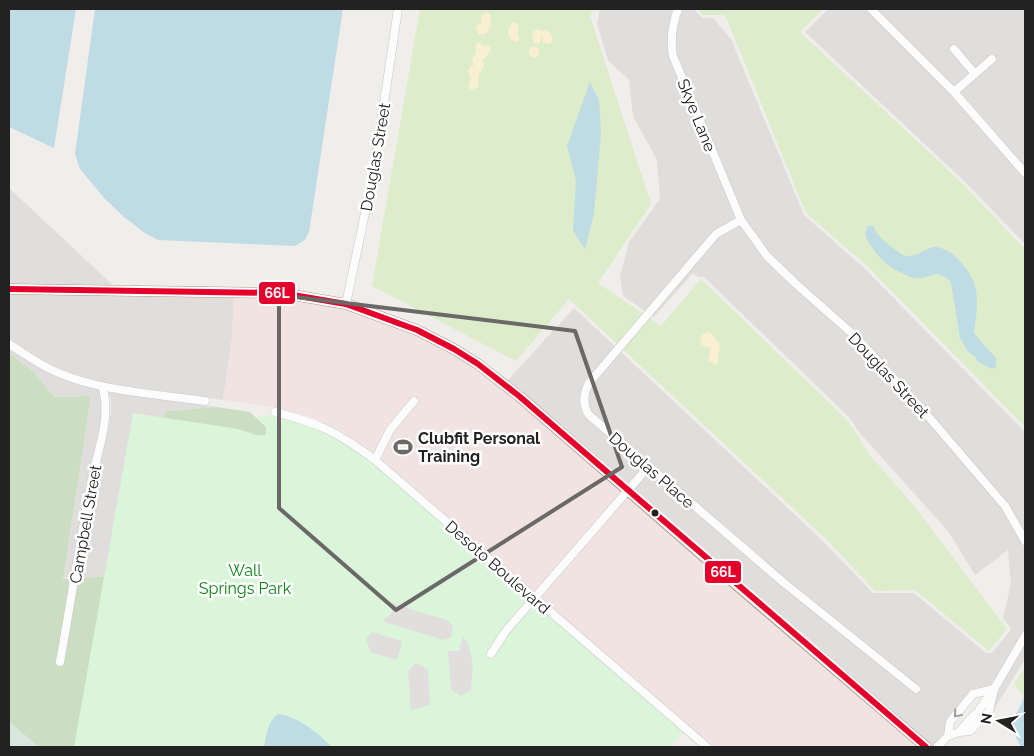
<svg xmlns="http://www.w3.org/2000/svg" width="1034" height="756" viewBox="0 0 1034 756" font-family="Raleway,sans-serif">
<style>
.residential{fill:#dfdedc}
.commercial{fill:#f1e3e1}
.grass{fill:#ddeccb}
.forest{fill:#cbdec1}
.wetland{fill:#d9e6de}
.sand{fill:#f8f0d0}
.park{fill:#daf5da}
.parking{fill:#e0dfde}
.water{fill:#bfdbe3}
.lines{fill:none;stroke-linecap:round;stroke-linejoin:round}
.minor-casing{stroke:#c9c8c7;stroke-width:9}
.major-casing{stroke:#a79c86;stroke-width:11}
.minor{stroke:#fdfcfc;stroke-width:8}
.major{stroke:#f3ede7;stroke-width:9}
.bus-1-casing{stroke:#fff;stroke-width:10}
.bus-1{stroke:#e4002b;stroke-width:6}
.oneway{stroke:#9a9a9a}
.marked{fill:none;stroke:#6a6968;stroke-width:4;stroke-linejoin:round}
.bus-dot{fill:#222;stroke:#fff;stroke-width:2}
.labels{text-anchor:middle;stroke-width:5;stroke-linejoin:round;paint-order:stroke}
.street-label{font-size:16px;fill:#222;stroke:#fff}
.poi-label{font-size:16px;font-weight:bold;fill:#222;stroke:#fff;text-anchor:start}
.park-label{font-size:16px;fill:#0c8416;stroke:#fff}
.line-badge{stroke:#fff;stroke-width:2}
.badge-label{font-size:14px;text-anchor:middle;font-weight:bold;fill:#fff}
</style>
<rect width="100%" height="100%" fill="#f0eeeb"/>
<path class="residential" d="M600,9H694L702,18H713L731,39L804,215L864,268L1025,432V659L993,711L997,692H999V686L990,685L974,690L972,689L968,692V694L946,720L944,734L932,747L633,491L646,475L639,471L627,485L507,381L574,308L824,542L873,593H914L986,653H992L1010,631V627L1003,618L1011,584L1008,550L975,575L948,531L858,431L850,418L704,277H698L693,273L654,317L623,296L620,276L629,242L660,199L657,160L633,116L629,80L608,60L597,24Z
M828,9H1025V244L962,179L805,32Z
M9,188L115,287L9,285Z
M9,293L234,296L232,339L223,400L106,383L71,373L51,365L9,339Z
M9,349L47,372L99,389L102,399V416H111V399L108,391L217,407L170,411L166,410L132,576L63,579L91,396L54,397L35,373L9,353Z"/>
<path class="commercial" d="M234,296L281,297L345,308L415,334L452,353L475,367L516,399L622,492L535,593L381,459L394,432L419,401L413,396L386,427L374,453L340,430L305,415L272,407L223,400L232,339Z
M628,497L735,590L920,747H713L541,598Z"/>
<path class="grass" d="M420,9H594L590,16L651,204L598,283L661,326L701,279L848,421L870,455L914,506L1007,629L989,651L915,590L875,591L827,540L569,299L516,361L372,286Z
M698,9H823L800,32L960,181L1025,249V427L867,266L806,213L725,15H702Z
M1025,668V699L1014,683Z"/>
<path class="forest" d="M9,353L35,373L54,397L91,396L63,579L132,575L166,410L170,411L217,407L250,412L266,427V435L162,747H39L9,722Z"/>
<path class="wetland" d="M9,722L39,747H9Z"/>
<path class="sand" d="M486,12L490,14L491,26L486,34H478L476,26L482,23L481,16Z
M512,23H517L519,28L517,33L519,36V42C511,41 508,38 508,30Z
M539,29L542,31L546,30L551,34L553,39L550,44L543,43L542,35L540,43L536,44L533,42L532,35L534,31Z
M478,42L483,46H489L491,49L486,57L482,60C487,67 482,68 479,74C478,78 479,83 478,87L471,90L468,86L471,79L468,71L471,66L474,65L472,59L476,52L475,46Z
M528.5 52a5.5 5.5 0 1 1 11 0a5.5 5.5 0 1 1-11 0Z
M709,331L720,344L717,365L708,360L711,348L702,345L700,341L702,335Z"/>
<path class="park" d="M133,413L238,429L256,435H266V427L256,417L272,415L302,423L319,429L347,444L373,463L530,599L518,611L524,617L536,604L684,733L670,745L672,747H332L305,725L284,715L266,737L264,747H74Z"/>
<path class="parking" d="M391,603L447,620L453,626L451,637L443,640L382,621L392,613Z
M372,632L402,641L397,660L370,652L366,638Z
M463,637L468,644L473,664L471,690L461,696L451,690L448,651H459Z
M416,663L428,669L430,705L411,710L408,671Z"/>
<path class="water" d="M9,9H76L54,148L9,127Z
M95,9H343L309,232L305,240L295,246L158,240L145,233L124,217L104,198L80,169L75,154Z
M590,82L599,100L601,133L594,214L585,249L573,231L576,180L567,146Z
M868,226H873C878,239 894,249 905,256C909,256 913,256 917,254C923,253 928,247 935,247C953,248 970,270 975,286C979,300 976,319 974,333L984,345L996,358V367L992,369L977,361L975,356L968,352L960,338L951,282C934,266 932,280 915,278C912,278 907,275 904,274C890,268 880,260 872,247C867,240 863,235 868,226Z
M1025,693V747H1021C1003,715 1018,721 1025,693Z
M278,714C300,717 317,733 332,747H264C266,736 268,721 278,714Z"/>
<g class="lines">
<g class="minor-casing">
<path id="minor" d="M678,9C672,25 670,39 673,56L741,220L767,256L796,284L855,336L928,416L1005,506L1025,541
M871,9L954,92L1025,173
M954,49L975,74
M954,92L992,59
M741,220L716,234L589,383C583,394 582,404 589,415L783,582L916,689
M346,304L374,170L398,9
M9,344C22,352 34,361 48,368C92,391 156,394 205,401
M275,412C319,423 339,433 375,460L707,747
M375,460L390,430L414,401
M491,654L505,632L649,466
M60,662C71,601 80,540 92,479C98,449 112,416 102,386
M979,710L997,684L1025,636
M959,732L970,731L989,711L993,694
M948,736L950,722L973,694L994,689
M937,747L948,736L959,732L975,714"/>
</g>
<g class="major-casing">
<path id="major" d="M9,289L281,293L346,304L417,330L454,349L478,364L519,396L741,589L926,747"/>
</g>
<use href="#minor" class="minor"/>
<use href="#major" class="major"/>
<g class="bus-1-casing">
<path id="bus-1" d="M9,289L281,293L346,304L417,330L454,349L478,364L519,396L926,747"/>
</g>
<use href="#bus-1" class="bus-1"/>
</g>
<defs><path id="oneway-chevron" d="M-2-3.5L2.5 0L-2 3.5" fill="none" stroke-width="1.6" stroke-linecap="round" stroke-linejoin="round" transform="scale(1.25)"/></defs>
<use class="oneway" href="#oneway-chevron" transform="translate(957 714) rotate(130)"/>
<path class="marked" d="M279,295L575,331L622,467L396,610L279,508Z"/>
<defs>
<g id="stadium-bare" transform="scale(1.5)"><path d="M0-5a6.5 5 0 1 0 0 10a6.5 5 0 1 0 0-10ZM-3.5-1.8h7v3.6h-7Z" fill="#6a6968" stroke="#fff" stroke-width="2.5" paint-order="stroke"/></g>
</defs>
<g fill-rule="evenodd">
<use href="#stadium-bare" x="403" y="447"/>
</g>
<circle class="bus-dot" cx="655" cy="513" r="4.5"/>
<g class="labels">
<g class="street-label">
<text transform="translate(697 115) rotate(68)" y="6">Skye Lane</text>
<text transform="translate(375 157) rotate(-80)" y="6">Douglas Street</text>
<text transform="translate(889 375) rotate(47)" y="6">Douglas Street</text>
<text transform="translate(652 470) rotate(41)" y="6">Douglas Place</text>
<text transform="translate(85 524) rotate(-80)" y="6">Campbell Street</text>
<text transform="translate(498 567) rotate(41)" y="6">Desoto Boulevard</text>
</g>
<g class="poi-label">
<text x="418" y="444">Clubfit Personal<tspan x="418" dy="18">Training</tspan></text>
</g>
<g class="park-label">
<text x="245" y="576">Wall<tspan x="245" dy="18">Springs Park</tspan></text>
</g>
</g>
<g class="line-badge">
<rect x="258" y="281" width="38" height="24" rx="5" fill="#e4002b"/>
<rect x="704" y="560" width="38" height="24" rx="5" fill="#e4002b"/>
</g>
<g class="badge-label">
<text x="277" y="298">66L</text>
<text x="723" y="577">66L</text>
</g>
<rect width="1034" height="756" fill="none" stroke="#222222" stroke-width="20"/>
<g transform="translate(999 721) rotate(280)" stroke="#ffffff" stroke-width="4" paint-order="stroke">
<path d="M0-4L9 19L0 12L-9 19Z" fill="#222222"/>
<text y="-8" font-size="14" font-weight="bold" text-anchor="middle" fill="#222222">N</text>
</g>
</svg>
